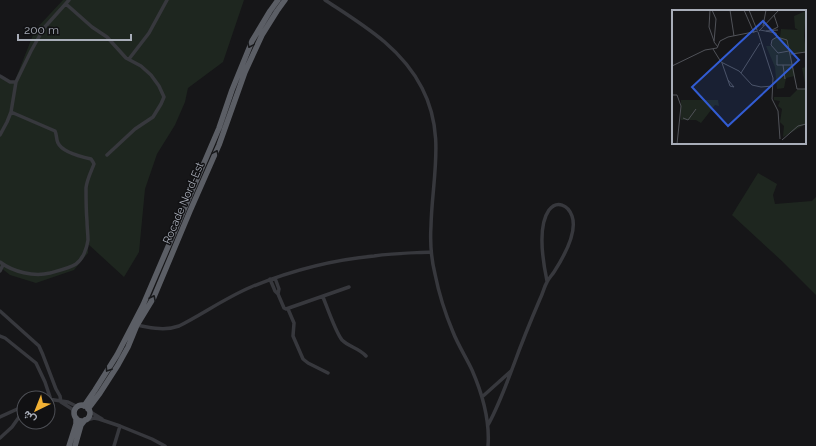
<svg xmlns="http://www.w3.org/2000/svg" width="816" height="446" viewBox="0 0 816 446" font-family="Raleway,Vazirmatn,sans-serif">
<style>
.green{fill:#1e261f}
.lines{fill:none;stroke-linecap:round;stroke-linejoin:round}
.minor{stroke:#37383d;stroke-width:3.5}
.trunk{stroke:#5b5e65;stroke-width:5.5}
.oneway{stroke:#18191b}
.labels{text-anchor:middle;stroke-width:3;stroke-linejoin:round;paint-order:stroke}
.street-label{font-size:11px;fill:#a8adb8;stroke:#111113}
.inset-road{fill:none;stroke:#505258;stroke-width:1}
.view{fill:#325cd3;fill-opacity:0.15;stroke:#325cd3;stroke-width:2}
.inset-edge{fill:none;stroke:#a8adb8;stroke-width:2}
</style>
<rect width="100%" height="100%" fill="#161618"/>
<path class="green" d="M63,0H244L223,62L188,88L185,102L175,125L157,154L145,189L139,252L124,277L88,244V253L74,270L36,283L10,275L0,267V77L14,83L35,30Z
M758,173L777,184L773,195L775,204L812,201L816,197V295L783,262L732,215Z"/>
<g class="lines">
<path class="minor" d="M325,0C363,25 401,47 422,88C446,134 432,178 431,226C430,242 431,258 435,274C439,294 445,313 453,332C458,345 466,357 472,370C482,393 490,420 488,446
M66,4L92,27L107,37L126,58L141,66L151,75L159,86L164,97L161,104L153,117L135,129L107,155
M129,59L149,33L167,0
M0,76L10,82H16
M0,135L7,122L11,112L16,82L31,51L44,28L69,0
M0,262C13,272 34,277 50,273C57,271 70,268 76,264C83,259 87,248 88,240C88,234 87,227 87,221C86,210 86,199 86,188C87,179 91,172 94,164L93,162L91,159C82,157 62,152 58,143C56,139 57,135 55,131L11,112
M0,271L3,265
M275,278L279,289L278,294
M270,279L275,291L278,294L284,308L286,309L349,287
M323,297C327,307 336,333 342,340C349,347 359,348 366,356
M288,309L294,323L293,336L303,359L308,363L328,373
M0,311L39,346L43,355L56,389L60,396L61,402L72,409L75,414
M137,325C152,328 165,331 179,326C203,314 225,298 251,287C290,271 331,260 374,256C393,253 412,253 431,252
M0,336L5,338L36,363L45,382L51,400
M482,397L511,371
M48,399L68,402L78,407
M89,411L102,419
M0,417L24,406
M87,420L94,418L99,419L120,426L152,439L165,446
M488,425C499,405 506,385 514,364C522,342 531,320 540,299C543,293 544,287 547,282C549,278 552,275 554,272C563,258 578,233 572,216C568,205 557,200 549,210C537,227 543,262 547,281
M0,438L12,427L24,410
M114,446L120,426"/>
<path class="trunk" d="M74 413a8 8 0 1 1 16 0a8 8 0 1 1-16 0Z
M84,406L95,390L117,355L143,305L219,128L232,90L252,41L270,11L278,0
M88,409L100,393L118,365L128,347L137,325L154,297L190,211L219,145L245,72L262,35L277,11L285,0
M69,446L76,424V418
M75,446L81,425L85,420"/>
</g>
<defs><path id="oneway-chevron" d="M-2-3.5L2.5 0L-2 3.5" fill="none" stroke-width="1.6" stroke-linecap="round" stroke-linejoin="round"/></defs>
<g class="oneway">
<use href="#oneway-chevron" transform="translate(250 45) rotate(114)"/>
<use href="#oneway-chevron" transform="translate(216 153) rotate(-66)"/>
<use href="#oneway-chevron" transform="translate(153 298) rotate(-64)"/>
<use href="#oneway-chevron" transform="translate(108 369) rotate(122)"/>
</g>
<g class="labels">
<g class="street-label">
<text transform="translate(183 203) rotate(-67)" y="4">Rocade Nord-Est</text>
</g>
</g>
<g transform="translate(672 10)">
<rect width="134" height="134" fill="#161618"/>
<path d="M134,1L132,26L134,42L119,44L123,66L114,68L112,78L105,79L103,57L94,36H99L101,28L108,27L109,19L126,20L123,18L122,6ZM134,57V114L111,127L112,116L108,112L110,99L106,96L108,91L102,90V87H118L125,80L134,78L130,58ZM9,90H46L47,96L43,95L29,113L24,110H9Z" fill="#1e261f"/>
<path class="inset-road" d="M38,0L37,17L42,31M40,0L44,9L42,32L46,37M58,0L62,26M72,0L82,23M77,0L85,20M91,16L94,0M88,20L104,23L105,27M100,20L106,17L102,5M87,21L107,0M94,21L106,20M86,22L101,68L100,89L106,101L108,129M41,39L49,52L67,61L80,75L89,77L101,76M117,41L106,43L99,35L100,30L105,27L115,30L125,79H134M119,44L134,42M105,45V55H121M50,53L58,76L62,77L56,70M111,55L113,69M0,56L33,40L45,38L48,31L56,27L86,21M69,63L88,33M0,85H5L9,96L5,134M11,108L16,110L24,99M110,130L126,116L134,114"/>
<path class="view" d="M91,11L127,50L56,116L20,77Z"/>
<rect width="134" height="134" class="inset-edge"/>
</g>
<g transform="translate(36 410) rotate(223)"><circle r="19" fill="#111113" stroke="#4d4f55"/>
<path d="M0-3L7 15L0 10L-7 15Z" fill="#f2b134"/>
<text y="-6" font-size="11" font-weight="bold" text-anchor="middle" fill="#a8adb8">ش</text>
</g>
<path d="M18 34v6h113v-6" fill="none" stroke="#a8adb8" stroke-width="2"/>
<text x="24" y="34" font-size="12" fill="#a8adb8" stroke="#111113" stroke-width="3" paint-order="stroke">200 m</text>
</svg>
